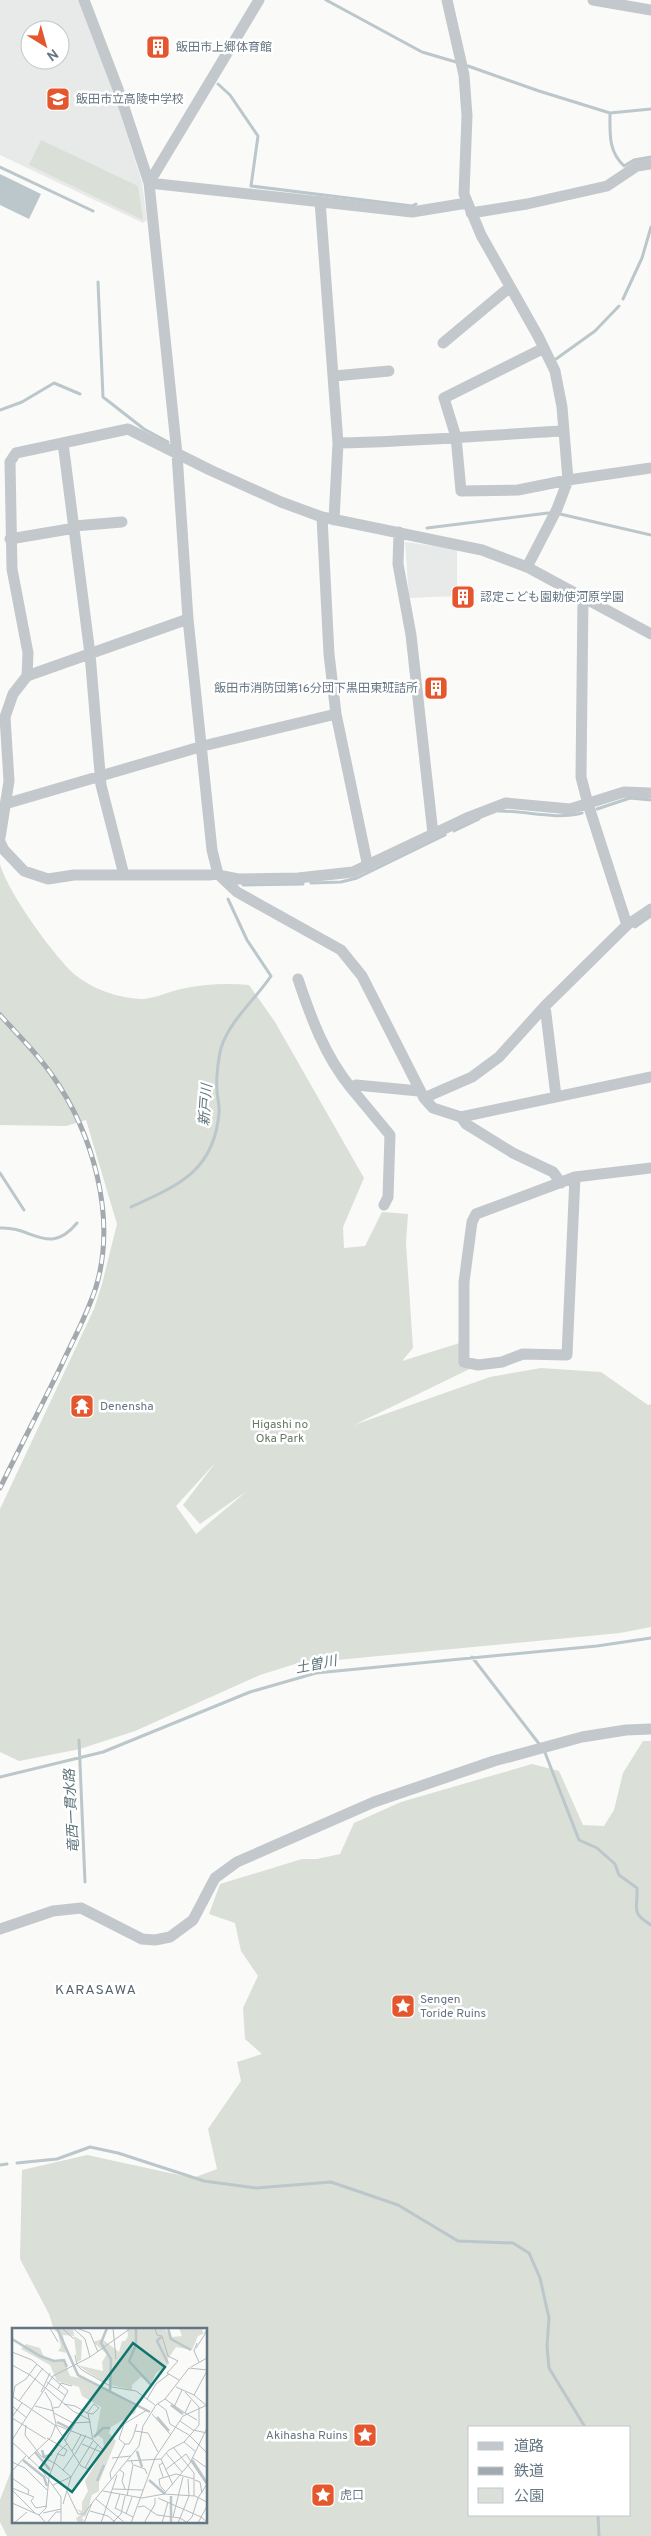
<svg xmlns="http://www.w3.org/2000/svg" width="651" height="2536" viewBox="0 0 651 2536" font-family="Overpass,'Noto Sans JP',sans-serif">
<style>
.built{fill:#e8e9e9;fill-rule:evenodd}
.green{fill:#dadfd7;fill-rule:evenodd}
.water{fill:#bbc7cb}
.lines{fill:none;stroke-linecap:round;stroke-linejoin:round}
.stream{stroke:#bbc7cb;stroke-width:3}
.minor{stroke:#c3c8cc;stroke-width:11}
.rail-casing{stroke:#a2aab0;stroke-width:5}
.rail{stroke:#fff;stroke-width:3;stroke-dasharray:9;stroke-linecap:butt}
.labels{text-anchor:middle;stroke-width:5;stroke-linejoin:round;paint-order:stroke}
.poi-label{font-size:12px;fill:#657683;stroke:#fff;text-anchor:start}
.park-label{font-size:12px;fill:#687a64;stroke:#fff}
.water-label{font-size:14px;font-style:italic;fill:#60757c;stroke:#fff}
.neighbourhood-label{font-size:14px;letter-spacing:1px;fill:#57646e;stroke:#fff}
.inset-river{fill:none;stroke:#bbc7cb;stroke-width:2.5}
.inset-road{fill:none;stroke:#b5bdc2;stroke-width:1}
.view{fill:#0f766e;fill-opacity:0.15;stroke:#0f766e;stroke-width:2.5}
.inset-edge{fill:none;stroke:#657683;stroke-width:2.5}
</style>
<rect width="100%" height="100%" fill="#fafaf8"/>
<path class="built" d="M0,0H80L106,69L142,182L147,220L143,223L0,155ZM30,30H60V60H30Z
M405,542L457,549V596L409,598Z"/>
<path class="green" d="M41,140L138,186L143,220L29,165Z
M0,864C7,891 53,955 74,974C92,989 117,998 141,999C153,999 168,992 181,989C203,984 227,983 249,985L275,1022L364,1178L343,1227L344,1248L365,1246L382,1212L408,1214L406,1243L413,1348L402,1361L463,1342L464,1361L478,1365L354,1425L490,1377L541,1368L601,1372L648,1405L651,1404V1627L620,1633L295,1664L260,1675L135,1731L80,1749L19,1761L0,1752V1509L94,1309L102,1284L117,1224L86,1120L66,1126L0,1125ZM216,1462L183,1505L200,1524L247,1491L196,1534L176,1506Z
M643,1741H651V2536H7L0,2522V2500L14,2463V2522H206V2330H54L49,2314L20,2259L22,2170L87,2155L193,2178L217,2169L208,2129L241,2081L237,2062L262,2054L245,2039L243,2008L258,1976L241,1951L235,1923L209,1914L220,1884L302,1859H317L340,1854L354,1823L401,1802L532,1764L559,1771L583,1825L604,1826L614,1810L623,1773ZM470,2427H630V2515H470Z"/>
<path class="water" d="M0,174L41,194L29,219L0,205Z"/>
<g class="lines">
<path class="stream" d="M326,0L422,52L456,62
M468,66L539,91L610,113L651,109
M218,84L230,95L258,136L251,186L412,206L416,204
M610,113C610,133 608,151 624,166L634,160L651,157
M0,167L93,211
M98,282L103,397L144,429L168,442
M623,299L642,258L651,227
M556,359L595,331L619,306
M0,410L22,402L54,383L80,394
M560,514L651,535
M427,528L548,513
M597,809L630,798L651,800
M499,811C527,811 555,820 582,813
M454,831L479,819
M311,883L341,882L357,878L445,835
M243,885L303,884
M635,927L651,916
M0,1173L24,1210
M131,1207C179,1185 214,1171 219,1113C220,1105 217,1098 217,1090C216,1079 218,1060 221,1048C230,1020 255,1000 271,976L247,940L228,899
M0,1228C32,1226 49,1257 77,1223
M472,1657L540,1745
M79,1740L85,1882
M544,1750L579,1840L597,1848L615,1864L619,1875L637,1888C638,1910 630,1912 651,1925
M0,1777L103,1752L250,1692L316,1673L597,1646L651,1638
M17,2163L57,2159L90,2147L118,2153L204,2181L256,2188L331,2182L398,2205L458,2241L513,2243L529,2253L540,2278L549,2318L547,2346L549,2368L585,2427
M0,2165L7,2164
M598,2515L599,2536"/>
<path class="minor" d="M84,0L118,89L149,183L177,454L188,619L212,850L218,874
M447,0L464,75L467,116L464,194L481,235L538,336L555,371L562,407L568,480L557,509L527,567
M593,0L651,10
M149,183L412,212L467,203
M149,183L259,0
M320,201L338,443L334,520
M471,213L527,204L607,186L637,166L651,164
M443,343L510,287
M544,348L444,398L456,437L461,491L518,490L568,480L651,468
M334,376L389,371
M63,443L90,654L101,785L124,875
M338,443C413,442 487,435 563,431
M322,517L329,654L336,714L368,867
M74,526L122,522
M399,532L398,564L411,635L433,834
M10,539L75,528
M583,598L581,777L588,804L627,925
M27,676L188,619
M5,804L203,746L336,714
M0,838L9,781L5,717L13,694L27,676L28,653L12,569L10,462L16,453L128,429L210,470L281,502L322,517L482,550L527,567L651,634
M0,842L4,850L24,871L48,879L74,875H209L218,874L237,892L341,950L362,976L424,1098L433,1108L461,1117L651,1077
M223,876L238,879L298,878L353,872L467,818L506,803L570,809L624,792L651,793
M298,979C311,1018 325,1056 351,1088
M545,1006L556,1096
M424,1098L472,1077L499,1057L545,1006L627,925L651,909
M461,1117L466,1124L513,1153L553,1172L561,1183
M575,1177L567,1355L523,1354L502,1362L478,1365L464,1362V1282L472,1222L476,1214L575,1177L651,1168
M384,1205L388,1197L390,1135L351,1088L356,1085L419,1091
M0,1929L53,1911L81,1908L142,1939L155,1940L170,1937L193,1920L215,1878L237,1862L374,1802L494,1761L582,1737L626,1730L651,1729"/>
<g class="rail-casing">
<path id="rail" d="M0,1015C18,1035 37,1053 52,1075C93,1133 117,1217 96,1287C87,1315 73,1340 61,1366C41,1407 20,1447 0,1488"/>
</g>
<use href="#rail" class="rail"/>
</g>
<defs>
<g id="building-square" transform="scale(1.25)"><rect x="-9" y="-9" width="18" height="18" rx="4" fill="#e4572e" stroke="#fff"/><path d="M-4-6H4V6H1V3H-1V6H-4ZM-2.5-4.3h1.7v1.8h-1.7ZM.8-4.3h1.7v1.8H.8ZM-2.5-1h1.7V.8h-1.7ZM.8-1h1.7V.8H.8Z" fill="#fff"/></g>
<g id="school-square" transform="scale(1.25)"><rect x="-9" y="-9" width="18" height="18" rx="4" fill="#e4572e" stroke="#fff"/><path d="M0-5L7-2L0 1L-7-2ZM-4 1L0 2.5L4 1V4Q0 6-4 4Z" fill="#fff"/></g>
<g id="temple-square" transform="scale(1.25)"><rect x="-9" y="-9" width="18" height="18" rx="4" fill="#e4572e" stroke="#fff"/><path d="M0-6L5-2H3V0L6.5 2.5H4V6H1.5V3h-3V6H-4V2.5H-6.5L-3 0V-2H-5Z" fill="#fff"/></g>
<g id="sight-square" transform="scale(1.25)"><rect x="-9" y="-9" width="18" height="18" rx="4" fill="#e4572e" stroke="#fff"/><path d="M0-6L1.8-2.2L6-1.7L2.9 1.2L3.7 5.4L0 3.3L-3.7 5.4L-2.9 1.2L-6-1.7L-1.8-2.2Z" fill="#fff"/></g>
</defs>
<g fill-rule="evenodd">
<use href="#building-square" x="158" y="47"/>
<use href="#school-square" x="58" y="99"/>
<use href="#building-square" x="463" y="597"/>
<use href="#building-square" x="436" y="688"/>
<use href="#temple-square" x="82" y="1406"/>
<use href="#sight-square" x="403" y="2006"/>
<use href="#sight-square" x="365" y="2435"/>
<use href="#sight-square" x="323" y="2495"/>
</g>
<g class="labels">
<g class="poi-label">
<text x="176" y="51">飯田市上郷体育館</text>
<text x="76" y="103">飯田市立高陵中学校</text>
<text x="480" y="601">認定こども園勅使河原学園</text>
<text x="418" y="692" text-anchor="end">飯田市消防団第16分団下黒田東班詰所</text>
<text x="100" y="1410">Denensha</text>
<text x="420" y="2003">Sengen<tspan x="420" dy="14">Toride Ruins</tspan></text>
<text x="348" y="2439" text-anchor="end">Akihasha Ruins</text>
<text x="340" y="2499">虎口</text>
</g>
<g class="park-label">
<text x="280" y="1428">Higashi no<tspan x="280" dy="14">Oka Park</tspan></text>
</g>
<g class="water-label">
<text transform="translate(205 1105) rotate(-86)" y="5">新戸川</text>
<text transform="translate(316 1664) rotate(-11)" y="5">土曽川</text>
<text transform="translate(71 1811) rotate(-93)" y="5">竜西一貫水路</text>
</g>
<g class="neighbourhood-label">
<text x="96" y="1994">KARASAWA</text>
</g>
</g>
<g transform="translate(12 2328)">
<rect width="195" height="195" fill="#fafaf8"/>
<path d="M40,0H61L62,8L70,13L69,32L65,34L62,8L51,7L54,25L46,23L49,19L46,5ZM115,0L153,1L160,9L170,8L167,0H190L191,5L195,1V4L186,8L180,22L164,19L155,32L157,36L144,45L139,56L129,49L120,57V62L99,57L97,52L92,54L65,37L91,43L90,34L95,26L81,14L90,11L107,24L110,13H113L116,8ZM14,16L28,20L32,29L43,33L52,32L58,48L67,50L66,47L125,79L123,85L99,99L97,105L104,113L87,154V163L80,167L74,188L70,189L72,195H66L64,190L70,186L64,181L70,183V174L76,163L73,153L92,121L91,111L84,106L89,79L70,68L67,59L45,53L38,37L9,21Z" fill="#dadfd7"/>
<path class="inset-river" d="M45,0L66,47L138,84M95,0L89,15L99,31L98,65M124,0V17L117,33L139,57M156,0L159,11L179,22M149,9L145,13L156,35M0,11L28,28L42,33L52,32L55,39M159,77L171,86M145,89L157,103M45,94L59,101M82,109L91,100H98M30,122L32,129L40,126M125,123L130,139M23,124L38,142M11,132L32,149L35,158M180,132L195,155M137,152L153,166M85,153L92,137M159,195V168"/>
<path class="inset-road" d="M38,0L46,14M50,0L62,11M61,0L73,11L78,29L119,0M64,0L78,5L86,24M101,0L104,31M143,0L145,7L150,8L156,28L166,33L155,45L167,52M185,15L182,23L187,34M184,20L195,3M0,24L20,32L56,63L47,79L41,80M63,27L65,37L70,42L100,59L124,63L143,77M0,37L18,47L61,83L78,92M179,39L195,30M195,43L182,67L195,78M35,54L54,68M164,59L182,67M46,61L49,55L60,58M29,64L38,45M0,68L44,98L69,138L76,141L91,122L81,112L76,85M1,69L3,58L14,51L25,36M135,71L144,56L157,46M153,71L173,85M179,72L173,85L185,92M7,73L31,40M52,76L63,78L75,85L81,86L87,80L82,76L75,85M146,76L154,82L158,96L177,107L195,125M0,78L15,90M23,78L42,83M162,79L170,62M42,85L61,95L79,94M140,86L159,107M0,89L10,75M0,90L34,111M168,93L181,102L195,105M14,97L13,107L29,128L44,136M44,97L80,111M123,103L136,105L146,124M35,110L55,122L52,128L46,126M0,112L41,48L78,29M53,113L63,95M0,114L29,141L49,169V195M172,114L184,124M70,116L89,124M113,116L107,111L112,96L135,82M161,119L182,145V168M60,123L69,107M154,125L170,144M63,126L74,107M100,130L119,128M181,130L195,140M16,131L39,109L44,96L39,74L33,64M149,131L157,122L172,114L187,97V79L173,64M115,133L149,131L161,157M0,134L13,140L35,162M44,136L59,149M122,137L133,141L135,146M73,140L86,116M51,142L62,126M108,142L112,145L110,153L113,161M153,142L174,126L195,157M0,143L14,128M151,149L147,137L151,135M0,150L17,162L16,166M99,151L98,145L113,116H117L121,109L125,96M183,152L188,154L190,165M41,157L59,149M0,160L22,169L19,173L24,180L35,178M101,161L131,162M0,162L23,185M55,163L66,186H72L79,176M91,163L130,170L152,166L178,135L195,100M154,164L148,158L147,151L164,146L182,151M152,166L183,168L195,174M115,168L121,137L119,132M146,170L189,189L195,194M84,171L113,195M0,175L27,187L34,195M51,176L59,149L81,113M126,179L132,178L145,187L168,190L176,195M103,180L121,189M103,181L108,166M78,183L96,188L104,195M31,185L49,181M114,186L120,169M27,187L34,180L37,149L46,125L55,116M161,189L171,149M2,195L15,184M35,195L44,184H49M72,195L80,175L127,118L131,98L144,77L153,71L177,40L195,42M89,195L105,147M100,195L109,186L113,168M119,195L143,130L171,88L195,77M132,195L143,176V170M150,195L156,174M166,195L177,168L176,151M174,195L180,189L186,170L195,156M186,195L195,178"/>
<path class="view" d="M121,15L153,39L60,164L28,140Z"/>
<rect width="195" height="195" class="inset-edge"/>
</g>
<rect x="468" y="2426" width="162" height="90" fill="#ffffff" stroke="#c1c8cd"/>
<rect x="478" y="2442" width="25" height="8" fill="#c3c8cc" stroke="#c1c8cd"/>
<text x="514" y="2451" font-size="15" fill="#657683">道路</text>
<rect x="478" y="2467" width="25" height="8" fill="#a2aab0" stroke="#c1c8cd"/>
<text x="514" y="2476" font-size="15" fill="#657683">鉄道</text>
<rect x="478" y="2488" width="25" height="15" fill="#dadfd7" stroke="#c1c8cd"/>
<text x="514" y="2501" font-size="15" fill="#657683">公園</text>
<g transform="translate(45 45) rotate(143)"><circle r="24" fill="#ffffff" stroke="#c1c8cd"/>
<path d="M0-4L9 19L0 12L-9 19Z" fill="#e4572e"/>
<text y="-8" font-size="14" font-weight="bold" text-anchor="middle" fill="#657683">N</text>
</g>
</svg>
